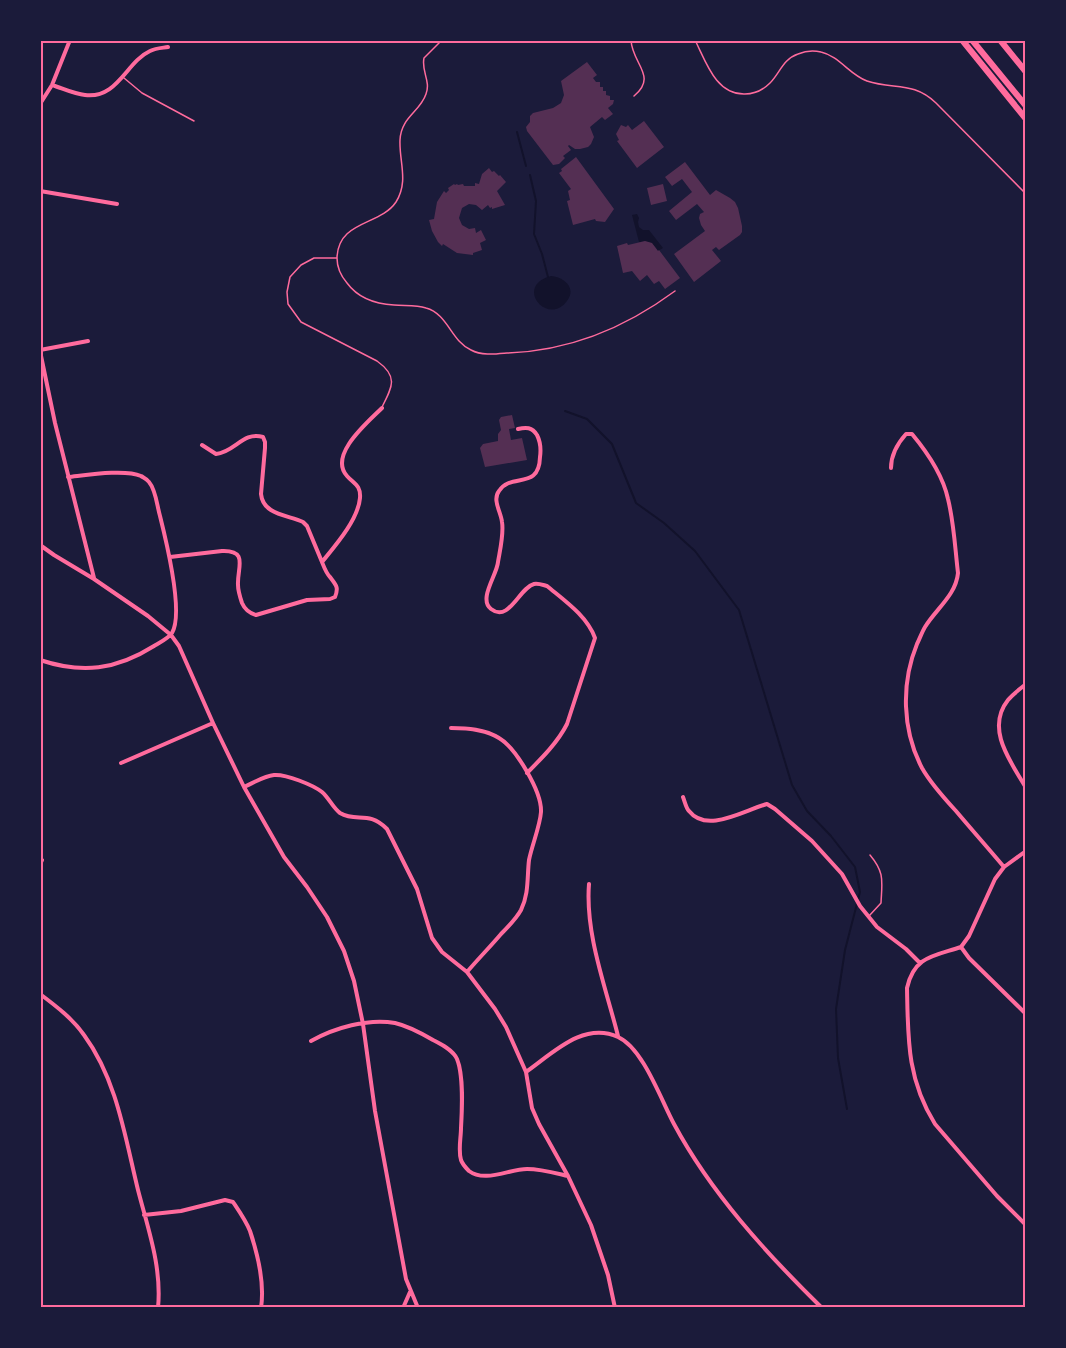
<svg xmlns="http://www.w3.org/2000/svg" width="1066" height="1348" viewBox="0 0 1066 1348" font-family="'Varela Round',sans-serif">
<style>
.water{fill:#12122b}
.lines{fill:none;stroke-linecap:round;stroke-linejoin:round}
.stream{stroke:#12122b;stroke-width:2}
.building{fill:#542f53}
.service{stroke:#ff6b9d;stroke-width:1.5}
.minor{stroke:#ff6b9d;stroke-width:4}
.motorway{stroke:#ff6b9d;stroke-width:6}
.neatline{fill:none;stroke:#ff6b9d;stroke-width:2}
</style>
<rect width="100%" height="100%" fill="#1b1b3a"/>
<path class="water" d="M637,214L639,218L638,222L639,227L643,230H649L663,248L658,251C653,243 649,240 639,242L632,215Z
M551,276C564,277 577,288 567,301C548,327 513,286 551,276Z"/>
<g class="lines">
<path class="stream" d="M517,132L526,166
M530,175L536,201L534,234L542,254L548,277
M565,411L587,419L612,444L636,503L664,523L695,551L739,610L792,785L807,811L831,836L855,867L860,892L845,950L836,1009L838,1058L847,1109"/>
</g>
<path class="building" d="M587,62L597,75L593,78L596,82H600V87H603V91H606V95L610,96V100H614L613,104L608,108L613,114L605,120L602,117L590,127L594,137L591,144L588,147L580,149H575L569,145L568,146L571,150L563,156L565,158L559,164L553,165L527,131L526,127L530,122V116L533,113L553,108L561,103L564,95L561,81Z
M644,121L664,147L637,168L617,141L619,140L616,134L621,125L626,127L628,125L632,130Z
M576,157L614,209L605,222L596,221L595,219L573,225L567,201L570,200L568,191L571,189L559,173L562,171L561,169Z
M685,162L710,195L716,190L730,198L735,202L738,208L742,226V232L740,235L719,250L716,247L712,250L721,261L694,282L674,254L705,231L701,225L699,218L700,214L704,212L697,204L676,220L669,211L692,192L682,179L672,186L665,177Z
M489,168L492,172L494,171L499,176L500,175L506,182L497,191L505,205L492,209V207L490,208L488,205L482,210L476,205L469,204L462,208L459,218L462,225L469,229L475,228L476,233L481,230L486,240L480,243L482,250L473,253V255L457,253L443,244L442,246L438,242L432,231L429,220L434,219L437,202L444,191L446,193L449,190L448,188L454,184L455,185L457,184L458,185L463,184L464,186H475V183L479,184L482,174Z
M663,184L667,201L651,205L647,188Z
M645,241L652,243L658,251L659,250L680,278L665,289L659,281L654,284L647,275L640,281L632,271L623,273L617,246L627,243L628,245Z
M512,415L515,428L509,429L511,440L522,438L527,460L485,467L480,448L483,444L498,441V434L501,430L499,420L501,417Z"/>
<g class="lines">
<path class="service" d="M442,40L424,58C421,71 431,81 426,94C420,112 401,117 400,140C399,162 409,181 396,202C380,226 338,220 337,258C337,267 341,276 347,283C358,298 376,304 394,305C405,306 416,305 426,308C448,314 451,341 471,350C482,356 496,354 507,353C569,351 625,328 675,291
M631,40C632,64 658,76 634,96
M695,40C706,62 716,95 745,94C755,94 763,90 770,83C780,73 783,59 798,54C805,51 813,50 821,52C839,56 850,75 867,81C894,90 913,81 936,103L1026,194
M124,78L142,93L194,121
M336,258H314L301,265L290,277L287,292L288,304L301,322L377,361C398,376 393,386 382,407
M869,916L881,903C882,881 885,873 870,855"/>
<path class="minor" d="M52,85C62,88 74,94 85,95C118,99 126,62 150,51C156,48 162,48 168,47
M40,104L52,85L70,40
M40,191L117,204
M40,350L88,341
M40,351L55,423L94,578
M518,429C526,427 532,427 537,435C540,441 541,450 540,457C539,491 511,472 499,491C492,500 501,512 502,522C504,534 500,550 498,562C497,575 478,599 491,609C509,623 519,588 534,584C538,583 543,585 547,586C565,601 587,616 595,638L567,724C558,742 542,758 527,773
M202,445L216,454C235,452 243,431 263,437L265,442V448L261,494C263,515 288,515 303,522L307,526L322,562
M891,468C891,455 897,444 906,434H912C927,452 943,476 948,499C954,523 955,548 958,573C956,595 936,609 925,627C922,632 920,638 917,644C901,683 902,730 922,768C931,784 944,798 956,811C972,830 988,848 1004,867
M40,545L54,555L94,579L148,616L171,635L179,646L213,723L244,787L284,857L307,887L327,917L344,951L354,981L363,1024L375,1111L406,1279L418,1308
M170,557L222,551C249,550 237,568 238,585C238,591 240,597 242,603C245,610 249,613 256,615L307,600L330,599L335,597C339,587 336,585 330,577C326,573 324,567 322,562C335,546 358,520 360,498C361,485 354,484 347,476C328,455 368,422 382,408
M40,660C82,674 116,670 154,646C159,643 169,638 172,633C184,613 166,540 160,516C157,506 156,490 149,482C147,479 144,478 141,476C125,469 87,475 68,477
M1026,684C1020,689 1013,694 1008,700C985,729 1011,762 1026,788
M451,728C467,728 485,729 499,738C516,748 542,792 541,812C540,826 532,845 529,860C527,877 529,894 521,910C516,919 508,927 501,934C490,947 478,959 467,972
M121,763L213,723
M244,787C253,783 264,776 274,775C286,774 313,785 322,792C329,798 333,808 340,813C357,823 368,810 387,829L417,889L432,938L442,952L467,972L495,1009L506,1027L526,1072L532,1108L539,1124L568,1176L591,1225L608,1275L615,1308
M683,797C685,802 686,808 689,811C707,834 744,810 767,804L775,809L812,841L842,874L860,906L877,927L906,949L920,963
M40,864L42,860
M589,884C585,934 606,988 618,1036
M961,947C934,956 914,956 907,988C908,1039 907,1079 935,1124L997,1196L1026,1225
M961,947L969,936L995,879L1004,867L1026,851
M961,947L969,958L1026,1014
M40,994C56,1006 73,1019 84,1035C117,1080 125,1137 138,1190C148,1229 162,1267 158,1308
M311,1041C334,1028 368,1018 395,1023C408,1026 421,1033 433,1040C441,1044 453,1050 457,1059C464,1076 462,1110 461,1128C461,1138 458,1150 461,1160C462,1163 467,1169 469,1171C485,1183 509,1169 527,1169C541,1169 555,1173 568,1176
M526,1072C552,1054 583,1021 618,1037C643,1048 661,1100 674,1124C711,1193 766,1253 822,1308
M144,1215L181,1211L225,1200L233,1202C239,1211 246,1221 250,1231C258,1255 265,1282 261,1308
M403,1308L410,1292"/>
<path class="motorway" d="M962,40L1026,119
M972,40L1026,106
M1000,40L1026,72"/>
</g>
<rect width="1066" height="1348" fill="none" stroke="#1b1b3a" stroke-width="84"/>
<rect x="42" y="42" width="982" height="1264" class="neatline"/>
</svg>
